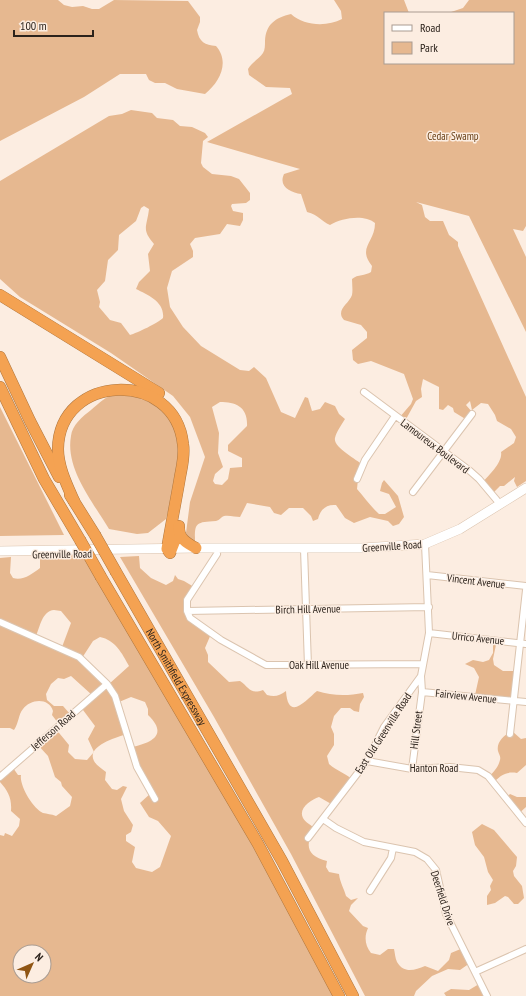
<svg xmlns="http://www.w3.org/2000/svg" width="526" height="996" viewBox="0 0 526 996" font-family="'PT Sans Narrow',sans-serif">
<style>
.green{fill:#e6b890;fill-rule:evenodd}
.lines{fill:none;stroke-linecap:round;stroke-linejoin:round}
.street-casing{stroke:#dbc4af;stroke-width:8}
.secondary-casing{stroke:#dbc4af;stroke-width:10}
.highway-casing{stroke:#ae763f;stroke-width:12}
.street{stroke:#fff;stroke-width:6}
.secondary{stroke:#fff;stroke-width:9}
.highway{stroke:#f4a252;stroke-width:11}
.highway-bridge-casing{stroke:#ae763f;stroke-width:12;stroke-linecap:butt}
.highway-bridge{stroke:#f4a252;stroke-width:11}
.labels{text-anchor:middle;stroke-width:3;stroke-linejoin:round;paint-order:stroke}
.park-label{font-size:11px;fill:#663d13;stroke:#fcede1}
.street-label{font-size:11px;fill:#2c231c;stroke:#fcede1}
</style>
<rect width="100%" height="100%" fill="#fcede1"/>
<path class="green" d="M0,0H58L64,5L72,7L83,6L92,9H99L114,0L188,1L200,17V22L197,30C199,42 205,45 216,46C230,62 220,82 205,94L177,89L165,83H155L149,80L146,74H120L84,97L0,141Z
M334,0H404L409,13H385V63H513V13H448L463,8L469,0H526V226L523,231L513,229L526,257V332L469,216L416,202L422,205L425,217L430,221H443L449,235L458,242V246L526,397V481L517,487L514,481L515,477L504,486H500L493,493L483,482C489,475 503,462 501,452L514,443L516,437L511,429L497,421L495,415L488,404L481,403L472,410L470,401L466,405L472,412L467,420L454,412L453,408L448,405L443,410L439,409V387L423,379L421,389L422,397L416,401L405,421L399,418L411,404L413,399L404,374L371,361L358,364L353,360L352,350L367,338V332L361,325L344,320C335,310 349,304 352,295C353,290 352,284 352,279C358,274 365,276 371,272L372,266C357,247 375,243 375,223C364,214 342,218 330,225C321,221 319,215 307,212L301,194C291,192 278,187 284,174L300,169L207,142L292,94L290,88L266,87L249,75L248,69C252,62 259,59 263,53C265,50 265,45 265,41C266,24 275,18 291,14C304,26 327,27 342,19L341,11Z
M131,110L152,113L157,118L173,120L180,126L192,127L205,133L208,137L203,141L201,163L203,167L212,174L231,176L239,179L250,193V200L246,203L232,204L231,206L233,211L243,213V220L240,226L227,224L220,234L195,238L190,244L193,251V257L172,271L167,288L170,307L183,327L201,346L240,370L249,371L254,367L266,378L281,412L295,418L305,397L308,398L312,411L320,409L325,402L335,406L339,414L345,419C342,424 336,432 335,438C333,447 356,459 363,465L358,479L357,489C365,498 371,507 379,514H385L396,507L389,494L380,491L382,483L384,480L398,496L404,517L399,524L393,526L388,521L370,517L354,523L345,518L336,505C326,504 320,510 318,519L313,521L311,516L303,508H289L281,515L274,513L270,507L247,503L240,517C236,517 229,515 224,516C221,517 220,520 216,521C193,522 195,524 195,546L193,548L186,533L190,502L205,457L190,417L173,396L111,353L20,297L0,279V181L109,116L122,114ZM144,206L149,209C147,227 141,229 154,244L148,254L150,271L139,282L136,289C148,295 165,302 163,318C158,323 137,333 130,335L121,323L110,320L99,307L100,302L97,290L105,281L108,260L118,250L119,235L136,221L141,208ZM220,402C236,402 248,407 247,426L228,445V451L242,458V467L230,468L228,479L222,485L215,484L213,481L215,474L223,467L218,453L219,433L212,407Z
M111,395H136L170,414L181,441L175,487L166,519L148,533L137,534L109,529C93,502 65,469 71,436C72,425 83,416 91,410C98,404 103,399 111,395Z
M0,407L64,535L0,536Z
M83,554L185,729L191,736L337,996H0V835L4,836L5,833L12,836L19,826L20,819L11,811C12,798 8,791 0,782V771L1,773L11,765L18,775H21C19,785 33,809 43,813C47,814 51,814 56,816L70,806L72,797L62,786L61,782L55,777L48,756L37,744L55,728L69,745L68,752L75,759L87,760L94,752L88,739L95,726L80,706L92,695L71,676L64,679L58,678L51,684L46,694L47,700L54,706H63L70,714L58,723L52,715L53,711C49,697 30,699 23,709C18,715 19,723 14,730L10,728H0V558L11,557L10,573L13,578C23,581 32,574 40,568V556ZM54,610L61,611L71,623L62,647L36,636C40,627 42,611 54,610ZM100,637C115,640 122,653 129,666L109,684L93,666L82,658L93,641ZM131,697L145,702L148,709V715C169,735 151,743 132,747L151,793L140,803L149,817L158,821L171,836L160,867L152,872L136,868L132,862L135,847L126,841V835L131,832L133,825L124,811L121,799L127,787L123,786L117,790L112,789L105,780L106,772C102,769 96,765 94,761C86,746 117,737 127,734L119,702ZM20,952H44V976H20Z
M139,556L140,568L151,578L166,585L173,581L175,575L178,579L184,581L194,587L189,596V614L211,634L205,648L208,655V662L229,682L240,681C249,687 250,695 263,690L267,695C275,697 279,696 286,691C288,723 307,699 317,691C332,696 348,696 363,693L364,697L360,704L359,712L354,711L350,708H341L334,716L331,727L334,734V745L327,756L329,764C337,771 345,773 353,780L333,805L319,797C311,800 298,808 303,818C305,822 312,826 315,828C304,845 307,856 327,861L326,867L329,872L339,874C340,883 344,888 346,896L351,900L358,898L351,905L349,911L363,926L368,928C364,937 365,945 371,953L380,955L388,949H394C395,953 395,958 397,962C404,974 415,970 425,966L438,971L449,960L451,953L463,948L470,963L460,970L448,969L432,976L416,991L414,996H365L291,854L214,717L120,557Z
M497,640L493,659L494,665L503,671H516L513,699L475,695L479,677L474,668L465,664L473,660L483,662L489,660L493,653V641Z
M512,731L521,739L526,738V765L517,773C505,771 500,776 492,784L487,778C493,773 498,768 500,760C501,756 499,755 498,751C496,742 505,734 512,731Z
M510,794L517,797H526V807L516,816L504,800Z
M482,824L494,830L517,857L516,866L513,871L514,876L522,886L524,898L518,904H514L508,897L505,896L495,903L487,905V896L491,890L490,886L493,880L488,872L484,857L475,845L472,832Z
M479,984L486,996H446L444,993L451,989L469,990Z"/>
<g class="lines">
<g class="street-casing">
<path id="street" d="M364,392L470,471L479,479L500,504
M357,479L365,460L395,416
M413,492L472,414
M304,549L308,666
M217,554L187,600V611L190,618L221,640L266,665L423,664
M427,575L526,586
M187,611L429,607
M0,622L79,657L107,684L115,696L137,767L155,799
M429,633L526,644
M421,676L422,692L526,702
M510,734L526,590
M367,761L412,769L450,767L478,770L488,776L526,823
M412,769L422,692
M0,777L107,684
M323,819L336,828L364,842L415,852L427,859L436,870L446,914L487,996
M308,838L367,761L384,727L421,676L429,633L425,544
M370,891L391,858L393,848
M475,972L526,949"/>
</g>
<g class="secondary-casing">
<path id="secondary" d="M0,551L196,548H362L425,544L460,529L526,488"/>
</g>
<g class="highway-casing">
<g id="highway">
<path d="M0,295L159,393"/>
<path d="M0,357L30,421L59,477"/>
<path d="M0,387L44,479L80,540"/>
<path d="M70,495L95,535"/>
<path d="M74,501C67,485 58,467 58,449C59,373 175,369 183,444C185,455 182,466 180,477C176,501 171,525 167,549L170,553L179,530"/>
<path d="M179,526C178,538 186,543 196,548"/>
<path id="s1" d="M116,572L282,861L353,996"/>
<path d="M101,577L258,844L339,996"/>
</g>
</g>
<use href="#street" class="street"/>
<use href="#secondary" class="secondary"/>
<use href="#highway" class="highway"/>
<g class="highway-bridge-casing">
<path id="highway-bridge" d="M95,535L116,572
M80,540L101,577"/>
</g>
<use href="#highway-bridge" class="highway-bridge"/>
</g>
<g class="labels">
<g class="park-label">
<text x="453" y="140">Cedar Swamp</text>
</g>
<g class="street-label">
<text transform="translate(435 446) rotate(37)" y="4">Lamoureux Boulevard</text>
<text transform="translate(392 546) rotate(-4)" y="4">Greenville Road</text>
<text transform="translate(62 554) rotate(-1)" y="4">Greenville Road</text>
<text transform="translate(476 581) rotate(7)" y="4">Vincent Avenue</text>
<text transform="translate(308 609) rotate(-1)" y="4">Birch Hill Avenue</text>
<text transform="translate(478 638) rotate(6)" y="4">Urrico Avenue</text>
<text x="319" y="669">Oak Hill Avenue</text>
<text dy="4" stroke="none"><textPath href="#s1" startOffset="121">North Smithfield Expressway</textPath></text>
<text transform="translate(466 696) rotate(6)" y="4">Fairview Avenue</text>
<text transform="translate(53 730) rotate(-41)" y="4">Jefferson Road</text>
<text transform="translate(416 730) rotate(-83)" y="4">Hill Street</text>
<text transform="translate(383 733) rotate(-57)" y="4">East Old Greenville Road</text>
<text x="434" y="772">Hanton Road</text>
<text transform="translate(443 898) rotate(72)" y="4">Deerfield Drive</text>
</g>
</g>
<rect x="384" y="12" width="130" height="52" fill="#fcede1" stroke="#a99c92"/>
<rect x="392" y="25" width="20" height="6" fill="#ffffff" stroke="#a99c92"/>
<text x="420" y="32" font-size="12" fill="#2c231c">Road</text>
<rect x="392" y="42" width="20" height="12" fill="#e6b890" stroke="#a99c92"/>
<text x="420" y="52" font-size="12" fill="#2c231c">Park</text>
<g transform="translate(32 964) rotate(45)"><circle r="19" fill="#fcede1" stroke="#a99c92"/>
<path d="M0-3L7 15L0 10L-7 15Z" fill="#905513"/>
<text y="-6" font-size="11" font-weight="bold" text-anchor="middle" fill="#2c231c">N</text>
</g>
<path d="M14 30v6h79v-6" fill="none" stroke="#2c231c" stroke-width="2"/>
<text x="20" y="30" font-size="12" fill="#2c231c" stroke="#fcede1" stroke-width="3" paint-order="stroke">100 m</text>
</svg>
